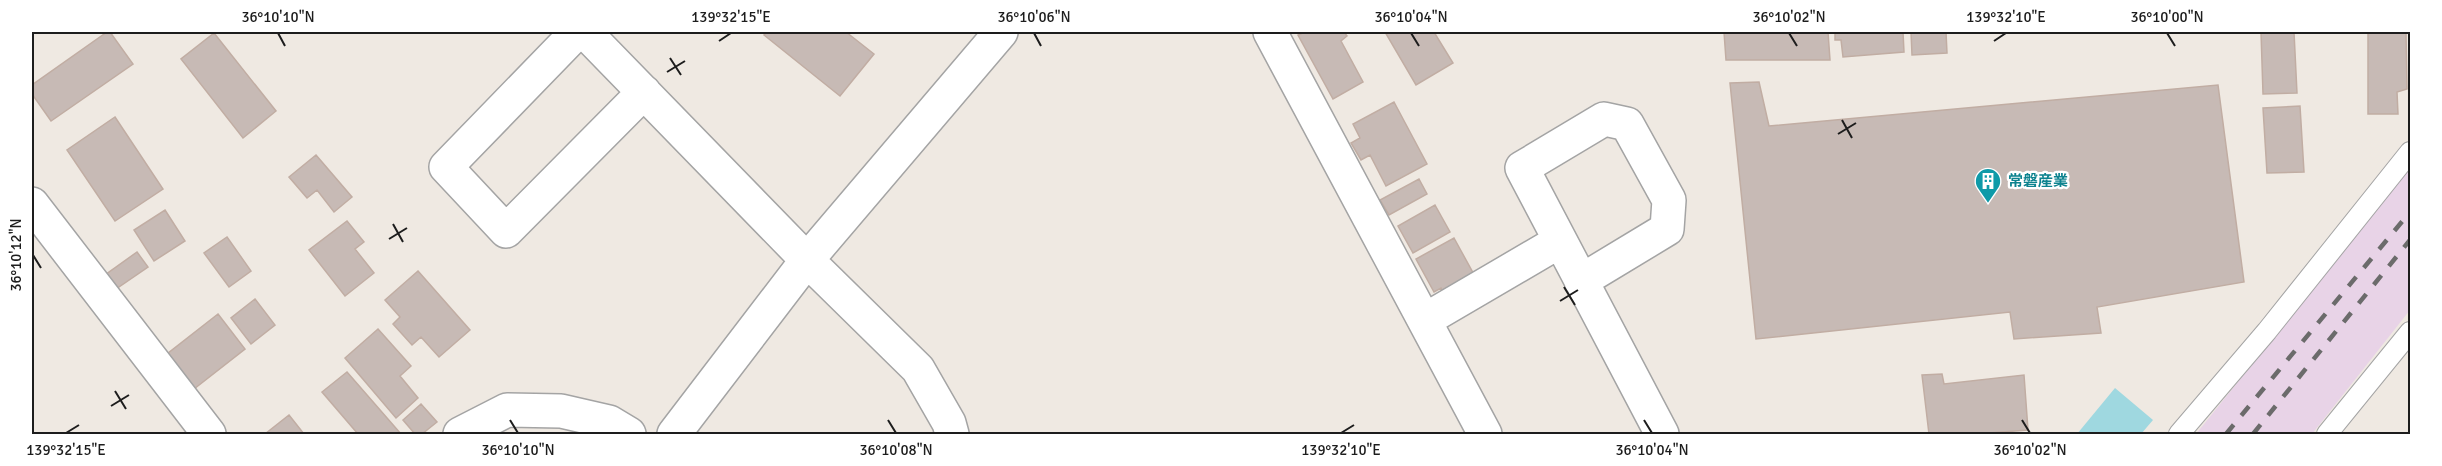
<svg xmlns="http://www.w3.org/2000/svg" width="2442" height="466" viewBox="0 0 2442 466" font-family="Signika,'Noto Sans JP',sans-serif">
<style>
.industrial{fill:#e8d3e7}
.water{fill:#9fd8e0}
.building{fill:#c7bab5;stroke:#c1ada3;stroke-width:1.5}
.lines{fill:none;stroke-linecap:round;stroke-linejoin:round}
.service-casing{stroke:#a4a4a4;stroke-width:22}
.minor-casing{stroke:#a4a4a4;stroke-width:36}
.tertiary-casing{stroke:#a4a4a4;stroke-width:36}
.service{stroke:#fff;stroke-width:20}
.minor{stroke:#fff;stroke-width:33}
.tertiary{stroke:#fff;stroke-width:33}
.rail{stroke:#6b6b6b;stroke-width:4.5;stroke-dasharray:12 12;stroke-linecap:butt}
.ticks{fill:none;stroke:#1d1d1d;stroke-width:2}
.labels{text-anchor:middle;stroke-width:4.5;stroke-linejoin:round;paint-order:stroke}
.culture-label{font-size:15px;font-weight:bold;fill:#0d838f;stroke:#fff;text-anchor:start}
.neatline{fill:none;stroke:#1d1d1d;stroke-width:2}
.ticks-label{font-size:15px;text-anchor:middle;fill:#1d1d1d}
</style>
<rect width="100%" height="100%" fill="#efe9e2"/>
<path class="industrial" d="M2410,168V310L2312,434H2196Z"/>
<path class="water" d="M2115,388L2153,420L2141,434H2077Z"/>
<path class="building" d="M107,32H110L133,64L51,121L32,94V85Z
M767,32H846L874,54L840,96L764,35Z
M1305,32H1344L1347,36L1341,41L1363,82L1333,99L1298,35Z
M1385,32H1434L1453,63L1416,85Z
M1724,32H1828L1830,60H1726Z
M1835,32H1903L1904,52L1843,57L1841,40H1835Z
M1911,32H1946L1947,53L1912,55Z
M2261,32H2294L2297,93L2263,94Z
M2368,32H2406L2407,89L2397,92L2398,114H2368Z
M214,33L276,111L243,138L181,59Z
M1759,82L1769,126L2218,85L2244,282L2097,307L2101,333L2014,339L2010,312L1756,339L1730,83Z
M1394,102L1427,164L1386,186L1370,155L1361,160L1351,143L1360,138L1353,124Z
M2300,106L2304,172L2267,173L2263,108Z
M115,117L163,189L115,221L67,150Z
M316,155L352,197L334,212L317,190L307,198L289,177Z
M1419,179L1427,194L1389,215L1380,200Z
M1435,205L1450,232L1413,253L1398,226Z
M165,210L185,241L154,261L134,230Z
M347,221L364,242L355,249L374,273L345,296L309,250Z
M227,237L251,271L229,287L204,253Z
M1454,238L1477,280L1445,297L1441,288L1434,292L1416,259Z
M137,252L148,267L116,289L105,275Z
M418,271L470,330L439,357L421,337L412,345L393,324L400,317L385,300Z
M255,299L275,325L251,344L231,318Z
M218,314L245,349L194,389L167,354Z
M378,329L411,366L400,376L418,398L396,418L345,358Z
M347,372L401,434H358L322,392Z
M1942,374L1944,384L2024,375L2028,430L1976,434H1929L1922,375Z
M421,404L437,422L422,434H415L403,420Z
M289,415L304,434H265Z"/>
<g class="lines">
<g class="service-casing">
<path id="service" d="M2179,434L2267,331L2410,152
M2327,434L2410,332"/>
</g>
<g class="minor-casing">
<path id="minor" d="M577,32L446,167L506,231L644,92
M585,32L807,260L918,369L949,423L952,434
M1270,32L1485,434
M32,204L209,434
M1581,281L1667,229L1669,200L1627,124L1604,119L1522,168L1662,434
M1425,320L1560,241
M674,434L807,260L1001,32"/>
</g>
<g class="tertiary-casing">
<path id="tertiary" d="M460,434L507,410L561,411L609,422L629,434"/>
</g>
<use href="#service" class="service"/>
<use href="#minor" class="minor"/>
<use href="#tertiary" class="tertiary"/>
<path class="rail" d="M2226,434L2410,212
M2253,434L2410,240"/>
</g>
<path class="ticks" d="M278,33L285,46M1034,33L1041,46M1411,33L1419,46M1789,33L1797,46M2167,33L2175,46M719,41L731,33M1994,41L2006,33M670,58L681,75M667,72L685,61M1842,120L1852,138M1838,134L1856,123M393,224L403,242M389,239L407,228M33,255L41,268M1564,287L1575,305M1560,301L1578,290M115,391L126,409M111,406L129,395M510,420L518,433M888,420L896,433M1644,420L1652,433M2022,420L2030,433M66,433L79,425M1341,433L1354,425"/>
<defs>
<g id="building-pin" transform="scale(1.35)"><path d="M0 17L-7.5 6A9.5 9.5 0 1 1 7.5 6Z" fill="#0f9aa8" stroke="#fff"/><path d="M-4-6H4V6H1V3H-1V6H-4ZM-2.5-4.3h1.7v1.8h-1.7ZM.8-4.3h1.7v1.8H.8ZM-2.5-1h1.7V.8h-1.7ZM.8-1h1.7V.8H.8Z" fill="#fff"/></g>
</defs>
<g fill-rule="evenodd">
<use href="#building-pin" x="1988" y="181"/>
</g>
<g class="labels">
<g class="culture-label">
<text x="2008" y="186">常磐産業</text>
</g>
</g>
<rect width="2442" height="466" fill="none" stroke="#ffffff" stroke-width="66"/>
<rect x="33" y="33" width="2376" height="400" class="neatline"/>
<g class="ticks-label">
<text x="278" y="22">36°10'10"N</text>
<text x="731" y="22">139°32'15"E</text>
<text x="1034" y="22">36°10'06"N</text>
<text x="1411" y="22">36°10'04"N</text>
<text x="1789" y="22">36°10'02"N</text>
<text x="2006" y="22">139°32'10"E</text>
<text x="2167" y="22">36°10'00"N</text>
<text transform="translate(16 255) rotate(-90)" y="5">36°10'12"N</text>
<text x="66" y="455">139°32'15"E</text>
<text x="518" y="455">36°10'10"N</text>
<text x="896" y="455">36°10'08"N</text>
<text x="1341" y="455">139°32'10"E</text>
<text x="1652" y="455">36°10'04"N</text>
<text x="2030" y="455">36°10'02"N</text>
</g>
</svg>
